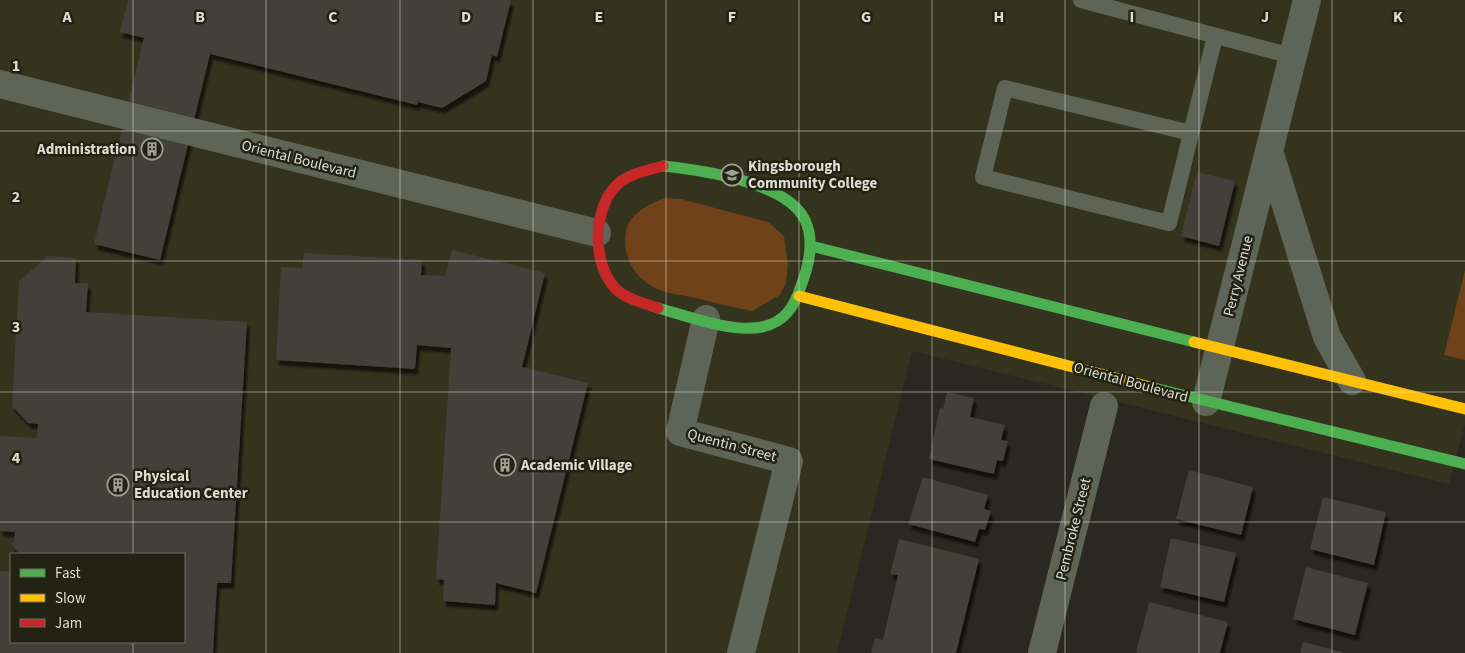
<svg xmlns="http://www.w3.org/2000/svg" width="1465" height="653" viewBox="0 0 1465 653" font-family="'Source Sans 3',sans-serif">
<style>
.built{fill:#34331e;fill-rule:evenodd}
.green{fill:#70421a}
.building{fill:#423f39;filter:url(#shadow)}
.lines{fill:none;stroke-linecap:round;stroke-linejoin:round}
.lane{stroke:#5f6556;stroke-width:16}
.street{stroke:#5f6556;stroke-width:28}
.fast{stroke:#4caf50;stroke-width:11}
.slow{stroke:#ffc107;stroke-width:11}
.jam{stroke:#c62828;stroke-width:11}
.grid{fill:none;stroke:#deddd3;stroke-width:1;stroke-opacity:0.55}
.labels{text-anchor:middle;stroke-width:5;stroke-linejoin:round;paint-order:stroke}
.poi-label{font-size:15px;font-weight:bold;fill:#deddd3;stroke:#232313;text-anchor:start}
.street-label{font-size:15px;fill:#deddd3;stroke:#232313}
.grid-label{font-size:16px;text-anchor:middle;font-weight:bold;fill:#deddd3;stroke:#232313;stroke-width:5;stroke-linejoin:round;paint-order:stroke}
</style>
<defs>
<filter id="shadow"><feDropShadow dx="3" dy="5.5" stdDeviation="1" flood-color="#0009"/></filter>
</defs>
<rect width="100%" height="100%" fill="#2a2820"/>
<path class="built" d="M0,0H1465V424L1449,484L912,351L837,653H0ZM11,554H184V642H11Z"/>
<path class="green" d="M665,198L681,199L768,222L784,236L788,265L786,283L780,295L752,311C733,307 714,303 696,298C683,295 667,294 655,288C633,277 622,255 626,231C629,214 650,203 665,198Z
M1465,270V360L1444,355Z"/>
<path class="building" d="M128,0H511L497,57L492,55L486,81L442,108L418,102L417,105L210,54L160,260L94,244L144,38L120,32Z
M1197,172L1235,181L1219,246L1181,236Z
M452,250L545,273L522,367L588,383L536,593L496,583L495,605L443,601L444,580L436,579L451,348L417,345L415,369L276,360L281,267L302,268L304,253L422,260L421,275L445,276Z
M48,256L76,258L75,283H88L86,312L247,322L231,583H217L213,653H0V571H11V642H184V554H19L10,543H14L15,532L0,531V436L37,438L38,424L28,423L12,406L19,281Z
M947,392L974,398L970,417L1005,425L1001,440L1008,441L1003,461L997,460L994,474L929,459L940,408L943,409Z
M1189,470L1253,487L1241,535L1176,519Z
M923,477L988,495L984,509L991,511L985,530L979,529L975,542L908,524Z
M1323,497L1386,512L1374,565L1310,549Z
M1171,538L1236,553L1224,602L1160,587Z
M899,539L979,559L956,653H871L875,638L883,640L898,575L890,574Z
M1306,567L1368,583L1355,635L1293,619Z
M1149,602L1228,622L1220,653H1136Z
M1303,642L1342,652V653H1300Z"/>
<g class="lines">
<path class="lane" d="M1081,0L1292,56
M1191,133L1005,88L983,177L1169,223L1215,36"/>
<path class="street" d="M0,84L597,233
M1269,151L1327,337L1352,381
M706,319L680,432L789,461L741,653
M1206,402L1307,0
M1042,653L1104,406"/>
<path class="fast" d="M811,246L1194,342
M658,308C687,316 732,333 762,327C785,322 794,307 801,286C809,265 815,241 805,220C787,182 700,170 663,166
M1154,388L1465,464"/>
<path class="slow" d="M799,296L1154,388
M1194,342L1465,409"/>
<path class="jam" d="M658,308C644,303 626,299 616,289C591,264 592,205 620,182C632,173 649,170 663,166"/>
</g>
<path class="grid" d="M133,0V554M266,0V653M400,0V653M533,0V653M666,0V653M799,0V653M932,0V653M1065,0V653M1199,0V653M1332,0V653M0,131H1465M0,261H1465M0,392H1465M0,522H1465M133,642V653"/>
<defs>
<g id="building-ring" transform="scale(1.125)"><circle r="9.5" fill="#232313" stroke="#9f9e94" stroke-width="1.5"/><path d="M-4-6H4V6H1V3H-1V6H-4ZM-2.5-4.3h1.7v1.8h-1.7ZM.8-4.3h1.7v1.8H.8ZM-2.5-1h1.7V.8h-1.7ZM.8-1h1.7V.8H.8Z" fill="#9f9e94"/></g>
<g id="university-ring" transform="scale(1.125)"><circle r="9.5" fill="#232313" stroke="#9f9e94" stroke-width="1.5"/><path d="M0-5L7-2L0 1L-7-2ZM-4 1L0 2.5L4 1V4Q0 6-4 4Z" fill="#9f9e94"/></g>
</defs>
<g fill-rule="evenodd">
<use href="#building-ring" x="152" y="149"/>
<use href="#university-ring" x="732" y="175"/>
<use href="#building-ring" x="505" y="465"/>
<use href="#building-ring" x="118" y="485"/>
</g>
<g class="labels">
<g class="poi-label">
<text x="136" y="154" text-anchor="end">Administration</text>
<text x="748" y="171">Kingsborough<tspan x="748" dy="17">Community College</tspan></text>
<text x="521" y="470">Academic Village</text>
<text x="134" y="481">Physical<tspan x="134" dy="17">Education Center</tspan></text>
</g>
<g class="street-label">
<text transform="translate(299 159) rotate(14)" y="5">Oriental Boulevard</text>
<text transform="translate(1238 276) rotate(-76)" y="5">Perry Avenue</text>
<text transform="translate(1131 382) rotate(15)" y="5">Oriental Boulevard</text>
<text transform="translate(732 445) rotate(15)" y="5">Quentin Street</text>
<text transform="translate(1073 529) rotate(-76)" y="5">Pembroke Street</text>
</g>
</g>
<g class="grid-label">
<text x="67" y="22">A</text>
<text x="200" y="22">B</text>
<text x="333" y="22">C</text>
<text x="466" y="22">D</text>
<text x="599" y="22">E</text>
<text x="732" y="22">F</text>
<text x="866" y="22">G</text>
<text x="999" y="22">H</text>
<text x="1132" y="22">I</text>
<text x="1265" y="22">J</text>
<text x="1398" y="22">K</text>
<text x="16" y="71">1</text>
<text x="16" y="202">2</text>
<text x="16" y="332">3</text>
<text x="16" y="463">4</text>
</g>
<rect x="10" y="553" width="175" height="90" fill="#232313" stroke="#6e6d60"/>
<rect x="20" y="569" width="25" height="8" fill="#4caf50" stroke="#6e6d60"/>
<text x="55" y="578" font-size="15" fill="#deddd3">Fast</text>
<rect x="20" y="594" width="25" height="8" fill="#ffc107" stroke="#6e6d60"/>
<text x="55" y="603" font-size="15" fill="#deddd3">Slow</text>
<rect x="20" y="619" width="25" height="8" fill="#c62828" stroke="#6e6d60"/>
<text x="55" y="628" font-size="15" fill="#deddd3">Jam</text>
</svg>
